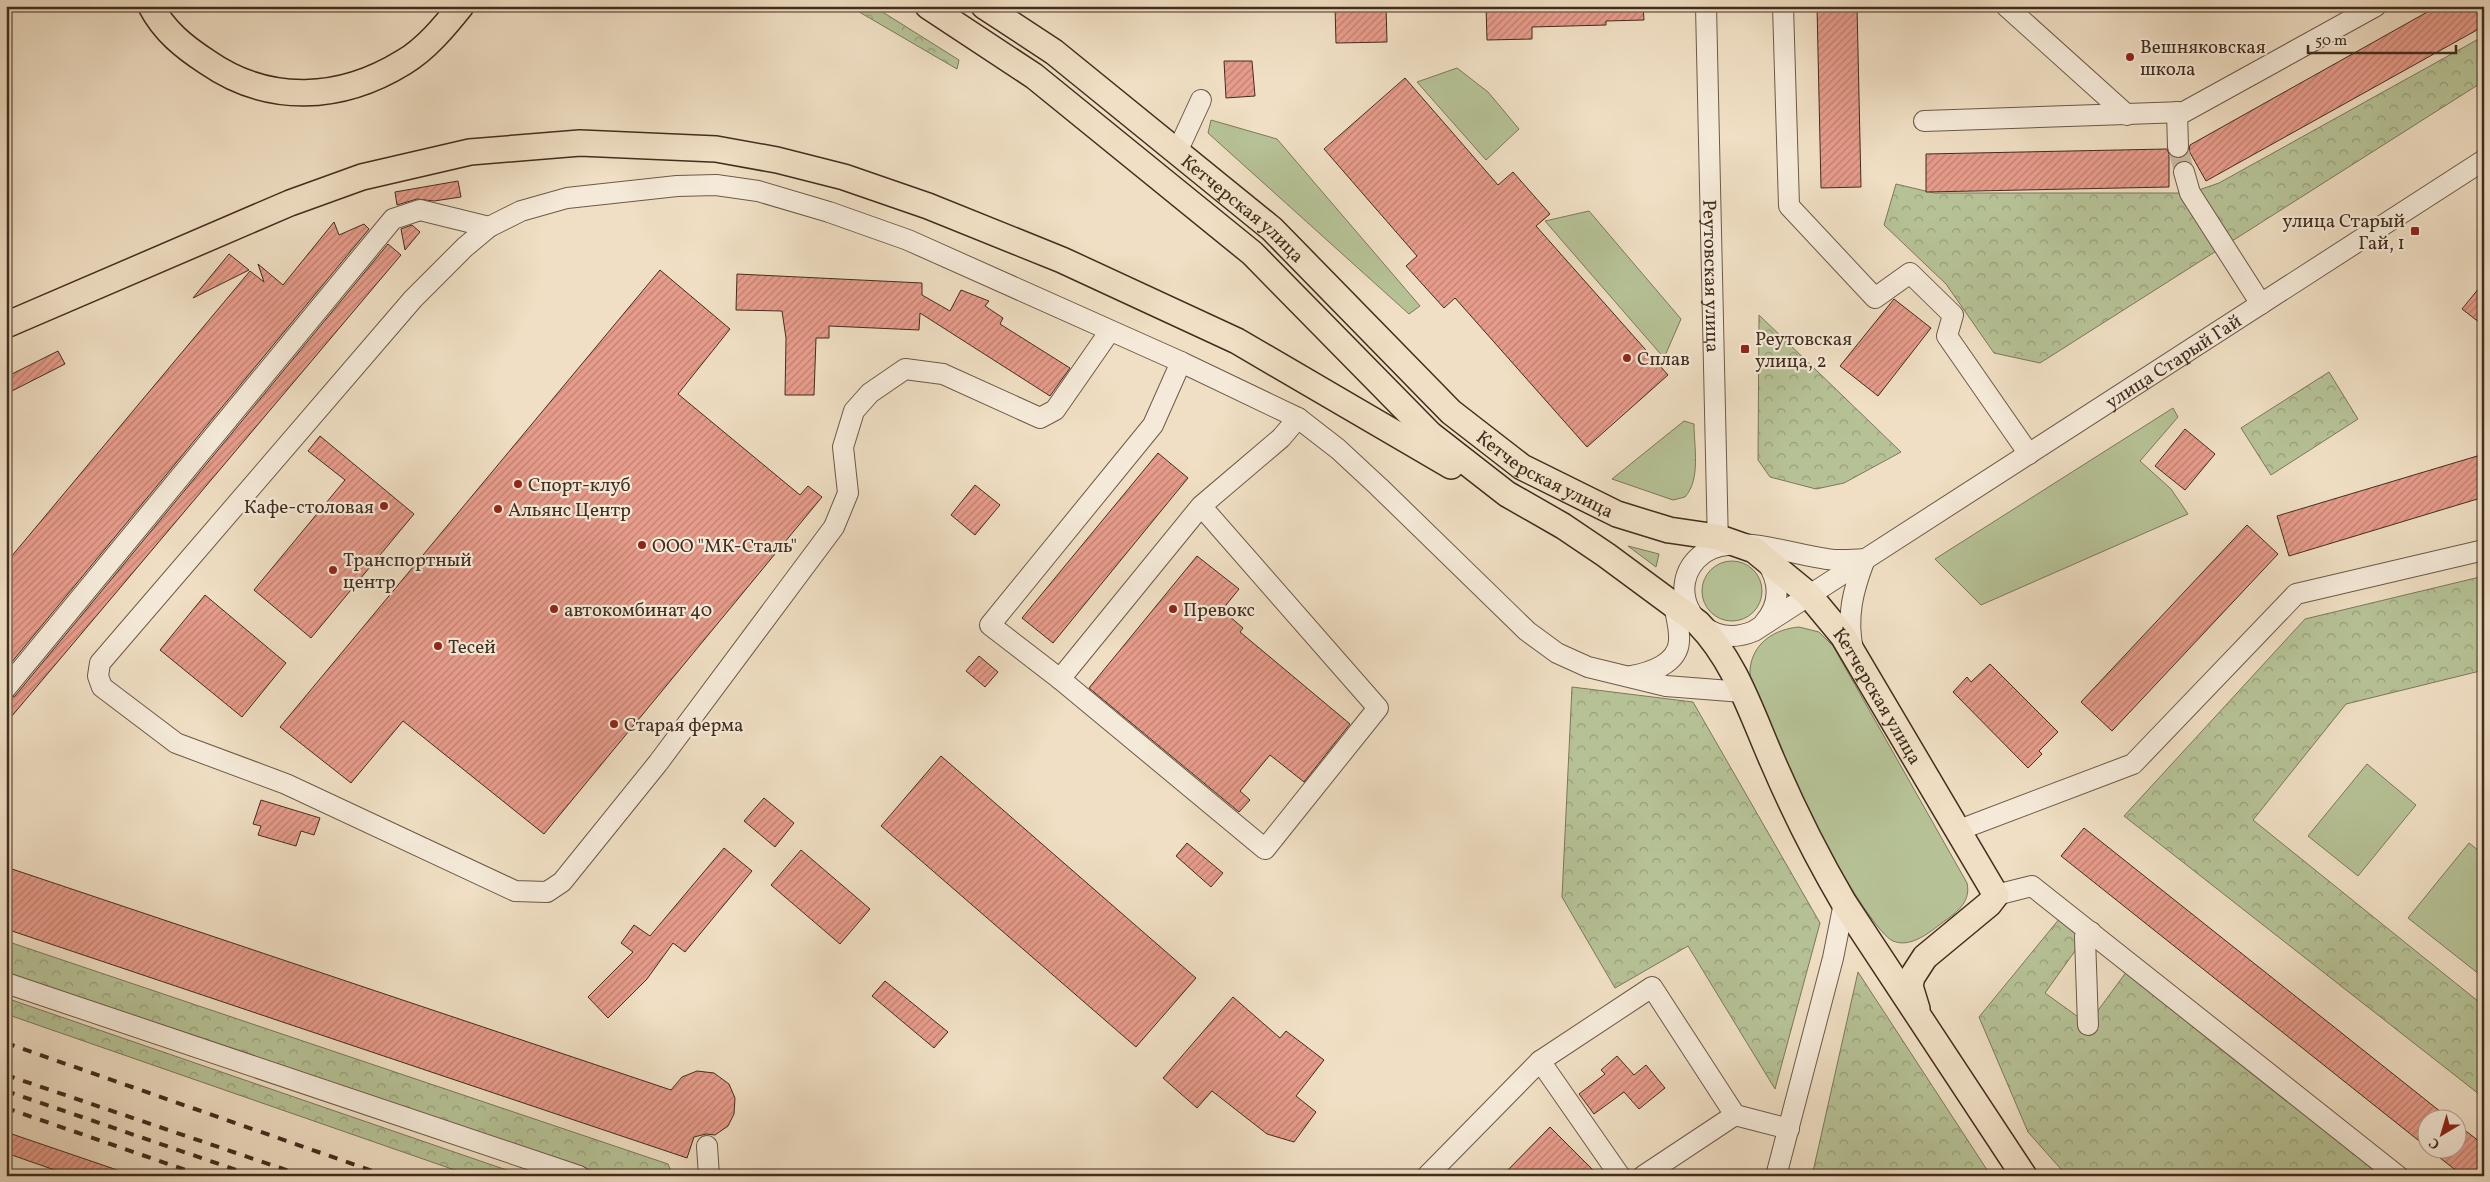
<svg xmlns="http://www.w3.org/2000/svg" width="2490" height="1182" viewBox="0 0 2490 1182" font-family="Vollkorn,serif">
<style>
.grass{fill:#b6c296;stroke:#7c785a}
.forest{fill:url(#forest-crowns);stroke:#7c785a}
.building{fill:url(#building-hatch);stroke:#412d1e}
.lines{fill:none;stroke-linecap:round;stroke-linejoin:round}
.minor-tunnel{stroke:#cdbba3;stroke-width:20;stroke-dasharray:20 10;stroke-linecap:butt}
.minor-casing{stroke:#6d5a48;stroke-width:22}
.major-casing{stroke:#412d1e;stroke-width:28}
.minor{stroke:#f5ead9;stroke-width:20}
.major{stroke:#f0dfc4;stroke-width:25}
.rail{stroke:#412d1e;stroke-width:4;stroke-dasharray:9 9;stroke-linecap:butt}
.poi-dot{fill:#8f2418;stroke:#f5ead9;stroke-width:2}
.labels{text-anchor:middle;stroke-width:4.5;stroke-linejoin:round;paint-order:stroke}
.poi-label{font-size:19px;fill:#412d1e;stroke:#f5ead9;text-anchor:start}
.street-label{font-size:19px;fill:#412d1e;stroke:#f5ead9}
</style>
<defs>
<pattern id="forest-crowns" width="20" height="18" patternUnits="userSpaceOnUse" patternTransform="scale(1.25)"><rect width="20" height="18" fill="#b6c296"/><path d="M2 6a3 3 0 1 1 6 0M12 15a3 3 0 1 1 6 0" fill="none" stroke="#969e7a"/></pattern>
<pattern id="building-hatch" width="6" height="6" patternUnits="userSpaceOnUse" patternTransform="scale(1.25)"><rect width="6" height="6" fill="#e79c8b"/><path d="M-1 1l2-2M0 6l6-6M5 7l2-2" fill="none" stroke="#bd8071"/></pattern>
</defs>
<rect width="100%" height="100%" fill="#f0dfc4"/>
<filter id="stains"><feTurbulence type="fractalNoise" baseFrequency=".004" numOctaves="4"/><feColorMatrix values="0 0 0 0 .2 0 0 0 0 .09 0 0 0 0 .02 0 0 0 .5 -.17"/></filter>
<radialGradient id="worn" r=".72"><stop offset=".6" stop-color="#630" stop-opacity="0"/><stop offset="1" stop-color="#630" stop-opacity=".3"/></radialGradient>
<path class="grass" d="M1457,68L1488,92L1519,129L1486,160L1417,82Z
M1211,120L1277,139L1420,306L1409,314L1208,133Z
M1589,211L1681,319L1664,358L1545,221Z
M2173,408L2178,417L2140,461L2171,489L2188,514L1981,605L1935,559Z
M1684,421L1694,424C1694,447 1701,479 1685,497L1673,500L1612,479Z
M1628,546L1659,554L1656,567Z
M1702 591a30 30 0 1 1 60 0a30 30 0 1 1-60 0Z
M1799,627L1819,632L1833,646L1967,883C1971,900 1959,911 1946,920C1932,930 1912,949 1893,941C1868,930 1781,768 1768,735C1761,719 1749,686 1750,670C1752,643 1775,629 1799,627Z
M2367,764L2416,805L2358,876L2308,836Z
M2469,843L2484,855V978L2408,918Z"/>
<path class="forest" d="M849,6H873L959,60L957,69Z
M2484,36V81L2040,363L1994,353L1946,284L1884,225L1896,184L1934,193H2190L2219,183Z
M1759,315L1901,452L1844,483L1816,489L1770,477L1758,460Z
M2329,372L2358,419L2271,475L2241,428Z
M2484,576V670L2346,704L2253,820L2484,1006V1098L2124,816L2305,619Z
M1572,687L1693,702L1820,923L1775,1089L1688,946L1615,988L1562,897Z
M2060,918L2085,937L2045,993L2088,1024L2127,971L2385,1176H2067L2028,1132L1979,1017Z
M6,941L668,1164L673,1176H609L6,974Z
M1858,972L1991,1176H1812Z
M6,998L524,1176H472L6,1014Z"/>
<path class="building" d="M1335,6H1386L1387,42L1336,43Z
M1486,6H1643L1644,20L1606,21V25L1532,27V39L1487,40Z
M1817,6H1857L1861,187L1821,188Z
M2438,6H2484V26L2206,181L2189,151L2190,145Z
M1224,61H1252L1255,96L1226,98Z
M1405,78L1498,185L1513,172L1550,214L1536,226L1668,375L1587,447L1455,298L1444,308L1406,266L1417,256L1324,149Z
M2167,149L2169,154V187L1926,192V154Z
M458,181L461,197L434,201L417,199L397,205L395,192Z
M334,222L339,235L364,224L369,229L6,669V563L250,271L264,282L258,264L283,285Z
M412,225L420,232L405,250L401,229Z
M388,244L401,255L6,723V700L15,696Z
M229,254L249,270L193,298Z
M660,270L730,329L678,394L800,495L808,486L822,497L544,834L403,721L351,783L280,727Z
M737,274L922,283V295L950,311L961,290L989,301L985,306L1003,318L1000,324L1070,368L1050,396L920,313L919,330L829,326V338H816L814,395H785L786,338L782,311L736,310Z
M2484,282V326L2462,309Z
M1894,299L1931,328L1878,396L1840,366Z
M58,351L65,364L6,394V377Z
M2185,429L2215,454L2185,490L2155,466Z
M320,436L414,514L311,638L254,590L345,480L308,451Z
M1158,453L1188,478L1053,643L1022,618Z
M2484,454V497L2289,556L2277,516Z
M975,485L1000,505L975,535L951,515Z
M2247,525L2278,554L2112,731L2081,702Z
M1197,556L1239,589L1222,610L1243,628L1240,632L1350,724L1304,782L1270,755L1240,791L1250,800L1239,812L1089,688Z
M205,595L286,663L242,717L160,650Z
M979,656L998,672L985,687L966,671Z
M1990,664L2058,732L2039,751L2042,754L2028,768L1953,692L1967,677L1971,682Z
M941,756L1196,978L1136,1047L881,826Z
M764,798L794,823L775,847L744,821Z
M261,800L320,818L314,835L301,831L296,846L258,835L261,826L253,824Z
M2084,828L2451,1120H2428V1148L2061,856Z
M1187,843L1223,873L1211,887L1176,856Z
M724,848L752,871L685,952L673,943L647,979L608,1018L588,997L633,952L621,943L634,925L650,936Z
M801,850L870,909L840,944L771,885Z
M6,867L671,1090L682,1077L697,1071L714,1073L729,1084L735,1098L734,1114L728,1126L715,1135L706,1134L694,1137L687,1158L6,929Z
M885,981L948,1032L934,1048L872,996Z
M1233,997L1280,1038L1286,1031L1324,1060L1296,1096L1316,1112L1294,1142L1267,1134L1212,1091L1197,1108L1163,1078Z
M1617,1056L1634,1075L1646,1065L1665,1088L1639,1109L1624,1092L1594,1114L1579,1094L1605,1074L1601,1070Z
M2458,1125L2484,1145V1176H2463L2430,1150H2458Z
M1550,1127L1599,1176H1502Z
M6,1132L126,1173V1176H72L6,1153Z"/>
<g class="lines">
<path class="minor-tunnel" d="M2178,147L2184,172"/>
<g class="minor-casing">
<g id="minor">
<path id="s1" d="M1706,6L1718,546"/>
<path d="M1783,6L1789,206L1875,298L1910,273L1953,315L1947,336L2029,454"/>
<path d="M2006,6L2127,115"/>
<path d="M2177,112L2178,147"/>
<path d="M1924,121L2184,112L2376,6"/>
<path d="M1177,152L1201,100"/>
<path d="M2184,172L2190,193L2261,304"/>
<path d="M1110,331L1055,410L1040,418L943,374L905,369L870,393L854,411L843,447L848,493L834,527L658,763L562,882L547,892L515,891L286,784L176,743L102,687L98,676L100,663L413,299L465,247L489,227L521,211L567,198L677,186L716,185L758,191L829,212L908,240L1181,362L1298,418L1338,449L1379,487L1527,631L1557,653L1588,667L1666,686L1743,692"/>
<path d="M1201,506L1378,708L1265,849L1060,679L1201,506L1281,438L1298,418"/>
<path id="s2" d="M1865,559C1852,560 1839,561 1827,559C1793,555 1734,532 1704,553C1659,585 1698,655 1754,631L2484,160"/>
<path d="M1764,623C1781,604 1780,581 1766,561"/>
<path d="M1853,650C1846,617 1853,590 1865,559"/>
<path d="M1631,676C1649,673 1678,664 1679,641C1680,629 1676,616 1674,605"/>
<path d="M1060,679L990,625L1153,425L1181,362"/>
<path d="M6,688L393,219L420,210L489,227"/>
<path d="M1959,830L2133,764L2296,594L2484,550"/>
<path d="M1996,895L2032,886L2398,1176"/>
<path d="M6,983L579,1176"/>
<path d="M2088,1025L2085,937L2091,932"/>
<path d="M1540,1061L1652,987L1735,1115"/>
<path d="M707,1146L709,1176"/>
<path d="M1427,1176L1540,1061L1620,1176"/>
<path d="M1643,1176L1735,1115L1789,1129"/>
<path d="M1776,1176L1833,958L1844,903"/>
</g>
</g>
<g class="major-casing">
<g id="major">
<path d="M151,6C164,31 184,47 207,62C269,105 341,101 404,62C426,49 445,26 461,6"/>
<path d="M928,6L1034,76L1252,253L1430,434L1507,494L1563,526L1606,555L1698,623C1735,661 1751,712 1772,760C1793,809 1817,857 1844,903L2024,1176"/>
<path id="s3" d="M984,6L1054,52L1272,229L1451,412L1522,467L1617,514L1669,530L1717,537L1754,550L1809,595L1843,636L1996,895L1989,904L1925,957L1912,977L1910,986L1917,1009"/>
<path d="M6,325L290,203L362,177L470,152L580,143L716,149L777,160L844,177L928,206L1062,260L1237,341L1451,466"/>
</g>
</g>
<use href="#minor" class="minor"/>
<use href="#major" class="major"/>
<path class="rail" d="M6,1043L387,1176
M6,1075L304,1176
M6,1091L254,1176
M6,1108L203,1176"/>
</g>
<g class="poi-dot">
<circle cx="2130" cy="57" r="5"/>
<rect x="2410" y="226" width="10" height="10" rx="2.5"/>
<rect x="1740" y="344" width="10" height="10" rx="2.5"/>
<circle cx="1627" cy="358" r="5"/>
<circle cx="518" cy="484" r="5"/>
<circle cx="384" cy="506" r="5"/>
<circle cx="498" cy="509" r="5"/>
<circle cx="642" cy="545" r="5"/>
<circle cx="333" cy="570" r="5"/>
<circle cx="554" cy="609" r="5"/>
<circle cx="1173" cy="609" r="5"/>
<circle cx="438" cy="646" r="5"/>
<circle cx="614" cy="724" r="5"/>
</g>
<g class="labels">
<g class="poi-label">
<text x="2140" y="53">Вешняковская<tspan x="2140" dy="22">школа</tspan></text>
<text x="2405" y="227" text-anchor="end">улица Старый<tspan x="2405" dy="22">Гай, 1</tspan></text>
<text x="1755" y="345">Реутовская<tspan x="1755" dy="22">улица, 2</tspan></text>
<text x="1637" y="365">Сплав</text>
<text x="528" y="491">Спорт-клуб</text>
<text x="374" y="513" text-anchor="end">Кафе-столовая</text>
<text x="508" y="516">Альянс Центр</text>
<text x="652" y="552">ООО "МК-Сталь"</text>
<text x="343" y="566">Транспортный<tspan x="343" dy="22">центр</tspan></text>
<text x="564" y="616">автокомбинат 40</text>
<text x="1183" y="616">Превокс</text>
<text x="448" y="653">Тесей</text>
<text x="624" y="731">Старая ферма</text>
</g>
<g class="street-label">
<text dy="7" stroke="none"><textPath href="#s3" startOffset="329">Кетчерская улица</textPath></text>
<text dy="7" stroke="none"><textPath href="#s1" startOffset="270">Реутовская улица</textPath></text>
<text dy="7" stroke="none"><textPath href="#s2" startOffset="802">улица Старый Гай</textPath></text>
<text dy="7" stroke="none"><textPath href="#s3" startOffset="734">Кетчерская улица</textPath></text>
<text dy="7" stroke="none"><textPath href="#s3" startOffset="1152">Кетчерская улица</textPath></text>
</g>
</g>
<rect width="2490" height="1182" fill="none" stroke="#f0dfc4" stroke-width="25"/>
<rect x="8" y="8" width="2475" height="1167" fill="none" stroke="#412d1e" stroke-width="2.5"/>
<rect x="12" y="12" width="2465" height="1157" fill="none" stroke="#412d1e"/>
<g transform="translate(2442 1134) rotate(218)"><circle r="24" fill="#f5ead9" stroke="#ad9e8e"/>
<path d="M0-4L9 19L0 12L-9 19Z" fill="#8f2418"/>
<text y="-8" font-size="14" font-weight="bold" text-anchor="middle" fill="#412d1e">С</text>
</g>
<path d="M2308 45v8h148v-8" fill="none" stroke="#412d1e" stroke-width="2.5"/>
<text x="2315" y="45" font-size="15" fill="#412d1e" stroke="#f5ead9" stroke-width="4" paint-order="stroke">50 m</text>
<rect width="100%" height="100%" filter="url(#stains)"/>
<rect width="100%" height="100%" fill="url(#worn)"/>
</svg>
